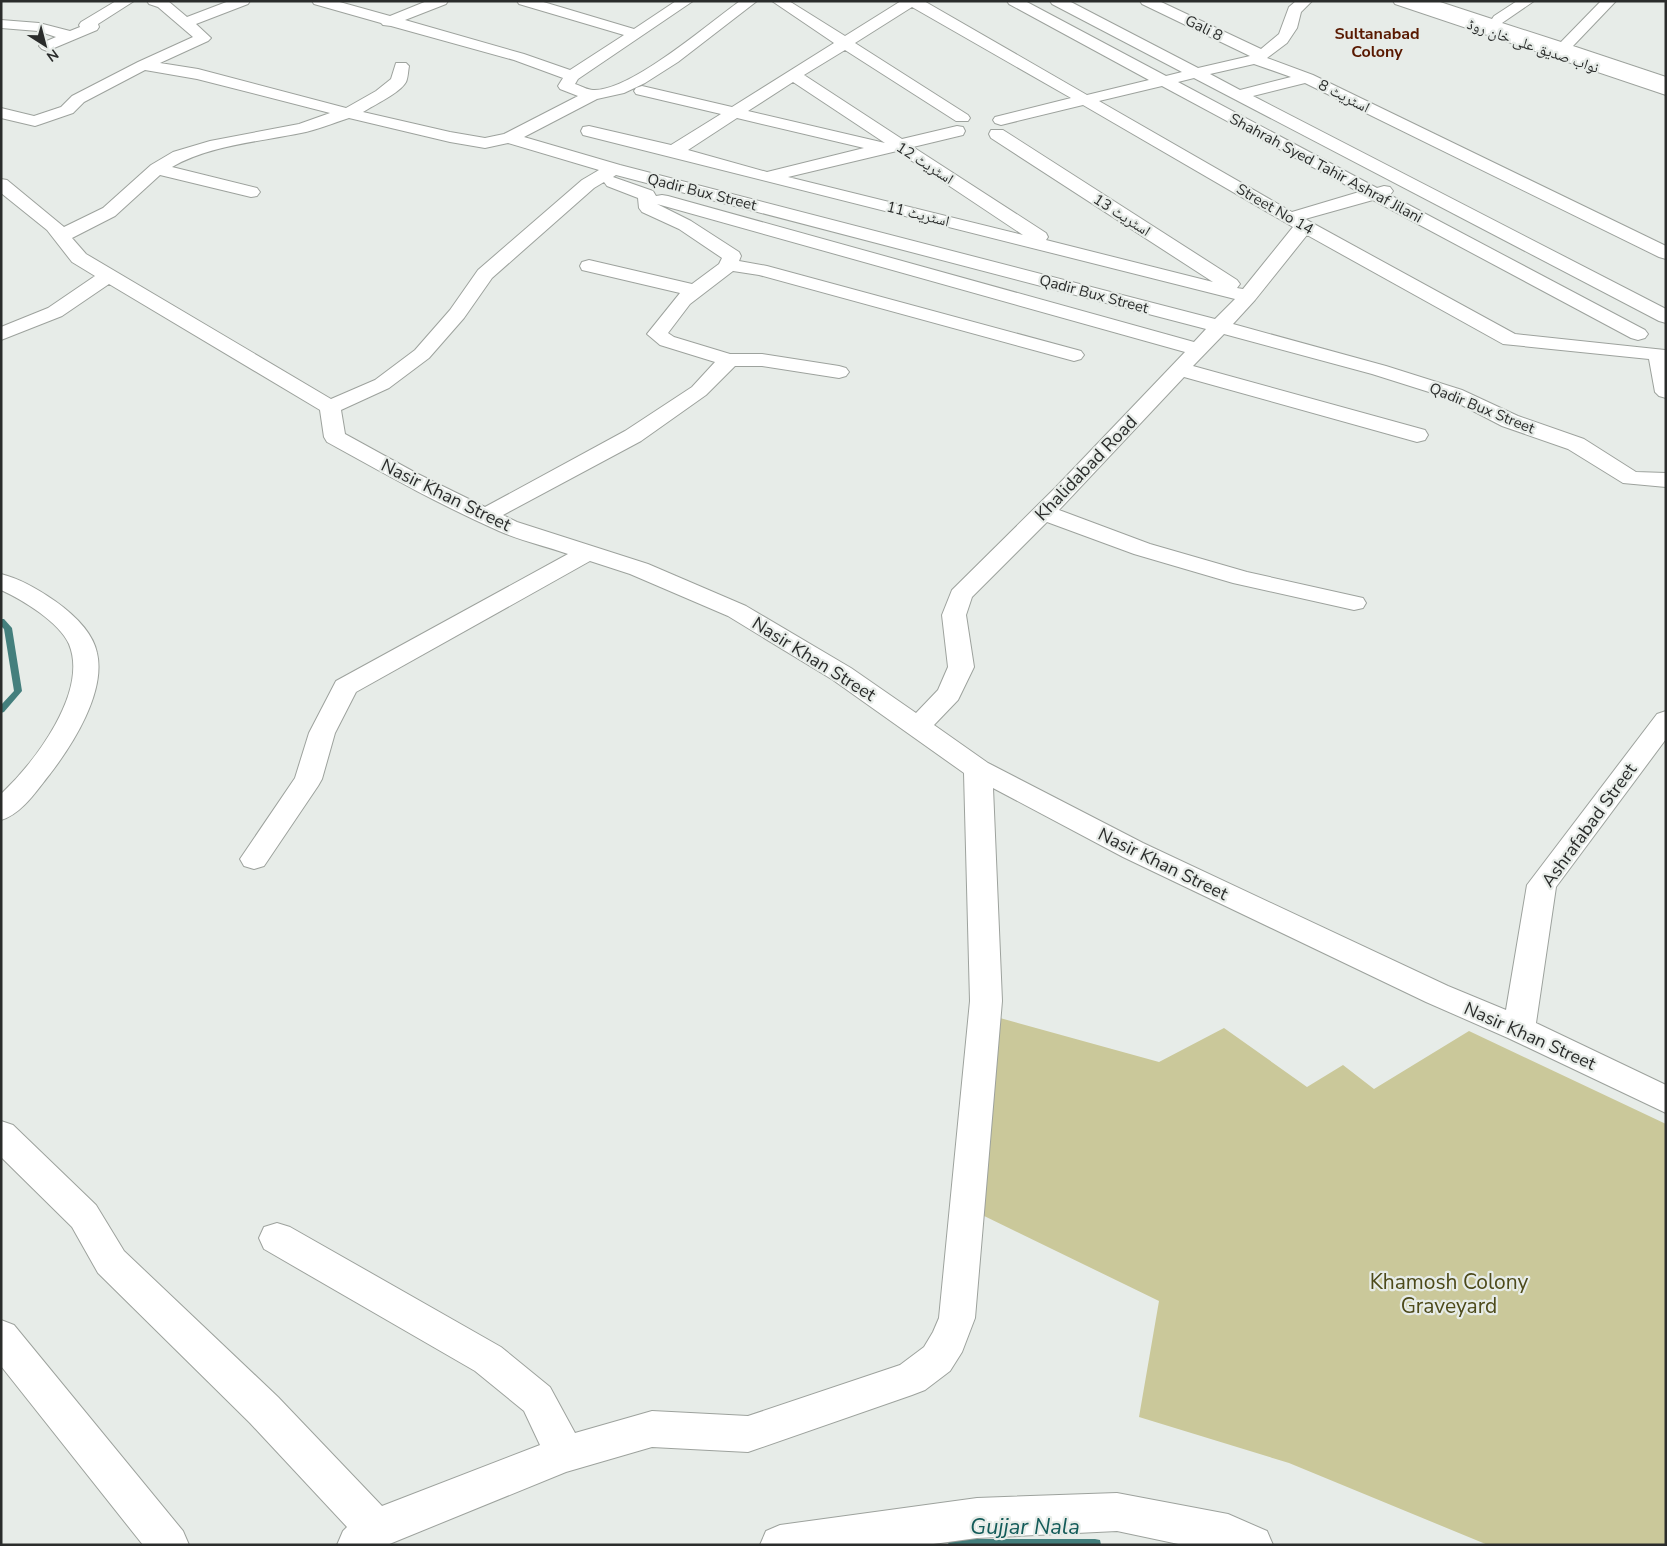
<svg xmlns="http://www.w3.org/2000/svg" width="1667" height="1546" viewBox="0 0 1667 1546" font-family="'Nunito Sans','Noto Naskh Arabic',sans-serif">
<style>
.green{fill:#cac89a}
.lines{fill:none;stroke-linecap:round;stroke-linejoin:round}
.stream{fill:#447f7d;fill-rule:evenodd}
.minor-casing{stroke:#9da29d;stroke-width:2}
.major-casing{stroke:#9da29d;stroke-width:2}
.minor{fill:#fff;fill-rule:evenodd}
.major{fill:#fff;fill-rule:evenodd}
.labels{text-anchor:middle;stroke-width:4.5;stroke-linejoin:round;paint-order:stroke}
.far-street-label{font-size:15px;fill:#2a2c2b;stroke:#e7ece8}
.far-neighbourhood-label{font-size:16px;font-weight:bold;fill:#591900;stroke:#e7ece8}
.street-label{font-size:18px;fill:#2a2c2b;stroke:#e7ece8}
.near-park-label{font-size:21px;fill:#4d4a1a;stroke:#e7ece8}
.near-water-label{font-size:22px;font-style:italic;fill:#135b59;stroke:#e7ece8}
</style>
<rect width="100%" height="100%" fill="#e7ece8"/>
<path class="green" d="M1000,1018L1159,1062L1224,1028L1307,1087L1343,1065L1374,1089L1469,1031L1666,1124V1545H1488L1289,1463L1139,1417L1159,1301L976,1212Z"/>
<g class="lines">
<path class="stream" d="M1,619H4L12,628L22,691L4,712L1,713V705L14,691L4,629L1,626Z
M954,1539H1095L1100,1540L1101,1545H948L949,1540Z"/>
<g class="minor-casing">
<path id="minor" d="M116,1H134L98,24L99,27L97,30L47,51L42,49L39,46L42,43L56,37L38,31L1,28V20L39,23L70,31L80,27L79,25L81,22Z
M147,1H168L187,17L229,1H250L248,4L196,24L211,38L208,41L160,63L198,69L346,108L376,91L391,79L396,63H406L409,66C408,71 408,78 406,82C400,93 374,105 363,112L450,132L485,138L504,134L578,96L560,89L558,86L563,78L514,60L391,26L383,25L381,23L314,4L312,1H336L390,16L427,1H448L446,4L405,20L524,54L570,70L624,35L519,4L517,1H540L634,29L676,1H693L578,79L575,84C581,86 588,90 593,90C630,92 709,23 740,1H757L678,62L645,83L624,93L597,99L524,137L620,165L1215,319L1235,299L583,135L581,131L583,127L589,126L671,145L721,114L636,94L634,91L636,88L642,86L732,107L834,43L772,1H789L845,36L901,1H924L1087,95L1149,80L1009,4L1007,1H1025L1166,76L1182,72L1052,4L1050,1H1069L1198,68L1250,56L1142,4L1140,1H1159L1261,49L1279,34L1289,7L1296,1H1312L1301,12L1297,28L1287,43L1267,58L1313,75L1666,246V259L1659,257L1305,83L1253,96L1666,309V323L1659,321L1194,78L1178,82L1377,188L1384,186L1390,187L1393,191L1390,195L1645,330L1648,334L1645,338L1638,340L1631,338L1373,200L1305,219L1515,334L1665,350L1666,398L1659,396L1655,392L1649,359L1503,344L1307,235L1255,300L1233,324L1386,366L1462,390L1518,416L1584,439L1636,472L1666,473V487L1623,483L1568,449L1502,426L1448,398L1372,374L1224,334L1193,366L1425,430L1428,435L1425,440L1417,442L1184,377L1059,510L1150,544L1247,572L1363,598L1366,603L1363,608L1354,610L1233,583L1134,554L1047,522L972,597L966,615L974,667L958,700L934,725L988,763L1143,843L1448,986L1506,1010L1527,885L1657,714L1666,711V739L1556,887L1536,1023L1666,1085V1113L1508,1038L1426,1002L1123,857L993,788L1002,1001L975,1318L962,1352L950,1371L925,1390L912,1395L748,1452L652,1447L566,1472L387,1545H337L343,1531L347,1527L250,1423L98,1273L72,1227L1,1157V1121L13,1125L96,1205L124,1251L278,1397L382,1506L540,1445L524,1411L475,1371L264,1249L259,1238L264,1227L277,1223L290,1227L501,1347L550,1387L575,1433L652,1411L748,1416L900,1365L924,1347L933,1332L939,1318L970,1001L964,773L833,680L728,616L630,574L590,561L356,692L335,733L322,779L318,786L264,866L254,869L244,866L240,859L295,778L309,733L336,681L568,554C545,546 521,541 499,531C440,505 383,473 327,442L324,437L320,410L109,284L62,316L1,340V327L48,308L95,276L72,262L47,230L1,193V179L7,180L64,227L103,208L151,165L173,152L210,141L299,124L330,113L197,79L145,70L84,102L73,113L41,124L35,126L1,118V108L34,116L61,107L72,96L138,62L193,37L158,7L149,4ZM912,7L1071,98L995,117L993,120L995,123L1001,125L1083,105L1293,227L1243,289L1237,288L1240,284L1237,280L1003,130H991L989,134L991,138L1213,282L1046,240L1048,237L1046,233L913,147L963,135L965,131L963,127L957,126L902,139L804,75L845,50L956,121H968L970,118L968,115L855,43ZM1254,64L1291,77L1240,90L1210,74ZM793,82L885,143L748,111ZM1162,86L1359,192L1292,212L1099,101ZM349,118L450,142L485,148L508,143L599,170L582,180L478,270L450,310L415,350L375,380L331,399L86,254L72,238L115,216L160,175L251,197L257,196L260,192L257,188L172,167C210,145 258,142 301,133C317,130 333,123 349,118ZM737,118L864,148L767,172L688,150ZM897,151L1023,235L788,177ZM616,175L1206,329L1194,342L668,196L662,195L656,196L653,191L613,177ZM604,182L607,186L638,198L639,208L642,212L679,229L722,258L719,264L692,284L589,260L582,262L580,266L582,270L680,293L647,334L660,345L715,362L692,387L625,431L485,507L416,473L345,434L341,410L389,388L429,358L464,318L492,278L594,188ZM657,204L1185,352L1056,487L952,590L942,615L948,667L938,690L916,713L851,668L746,606L648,564L517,522L503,515L641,441L706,395L735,366H762L839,378L846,376L849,372L846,368L839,366L762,354H730L674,337L668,333L690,304L733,271L759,275L1074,361L1081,359L1084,355L1081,351L767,266L739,261L741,256L739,252L691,221Z
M1415,1H1437L1492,19L1494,16L1517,1H1534L1502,23L1561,42L1601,1H1616L1573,46L1666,77V87L1417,4Z
M1,574C21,579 39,590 55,601C72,613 93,632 97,653C106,692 73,744 50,774C37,790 22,814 1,820V794C34,763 89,692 69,644C59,622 23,600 1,590Z
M1,1320L14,1325L183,1531L189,1545H143L1,1366Z
M1117,1493L1228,1514L1267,1531L1273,1545H1183L1117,1531L977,1538L926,1545H760L766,1531L780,1525L977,1498Z"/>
</g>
<g class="major-casing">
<path id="major" d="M1393,1H1415L1666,85V95L1395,4Z"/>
</g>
<use href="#minor" class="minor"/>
<use href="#major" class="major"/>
</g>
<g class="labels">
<g class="far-street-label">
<text transform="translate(1204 28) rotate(26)" y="5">Gali 8</text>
<text transform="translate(1533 46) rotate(19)" y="5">نواب صدیق علی خان روڈ</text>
<text transform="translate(1344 96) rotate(27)" y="5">اسٹریٹ 8</text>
<text transform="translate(925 163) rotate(33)" y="5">اسٹریٹ 12</text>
<text transform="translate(1326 168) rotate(28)" y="5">Shahrah Syed Tahir Ashraf Jilani</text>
<text transform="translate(702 192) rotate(14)" y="5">Qadir Bux Street</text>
<text transform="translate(1275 209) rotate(30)" y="5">Street No 14</text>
<text transform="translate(918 214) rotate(14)" y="5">اسٹریٹ 11</text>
<text transform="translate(1122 215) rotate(33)" y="5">اسٹریٹ 13</text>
<text transform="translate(1094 294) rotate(15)" y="5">Qadir Bux Street</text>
<text transform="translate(1482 408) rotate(22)" y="5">Qadir Bux Street</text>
</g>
<g class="far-neighbourhood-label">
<text x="1377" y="39">Sultanabad<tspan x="1377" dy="18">Colony</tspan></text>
</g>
<g class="street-label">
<text transform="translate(1086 468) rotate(-46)" y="6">Khalidabad Road</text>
<text transform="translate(446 495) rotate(26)" y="6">Nasir Khan Street</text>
<text transform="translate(814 659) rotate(32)" y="6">Nasir Khan Street</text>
<text transform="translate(1589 825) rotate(-54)" y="6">Ashrafabad Street</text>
<text transform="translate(1163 864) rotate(26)" y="6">Nasir Khan Street</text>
<text transform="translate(1530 1036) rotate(24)" y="6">Nasir Khan Street</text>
</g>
<g class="near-park-label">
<text x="1449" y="1289">Khamosh Colony<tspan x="1449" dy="24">Graveyard</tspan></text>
</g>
<g class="near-water-label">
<text x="1025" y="1534">Gujjar Nala</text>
</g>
</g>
<rect width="1667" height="1546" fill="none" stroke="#2a2c2b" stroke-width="5"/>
<g transform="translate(45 45) rotate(144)" stroke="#e7ece8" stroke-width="4" paint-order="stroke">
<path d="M0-4L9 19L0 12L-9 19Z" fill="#2a2c2b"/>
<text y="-8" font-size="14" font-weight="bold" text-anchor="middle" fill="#2a2c2b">N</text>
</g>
</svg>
